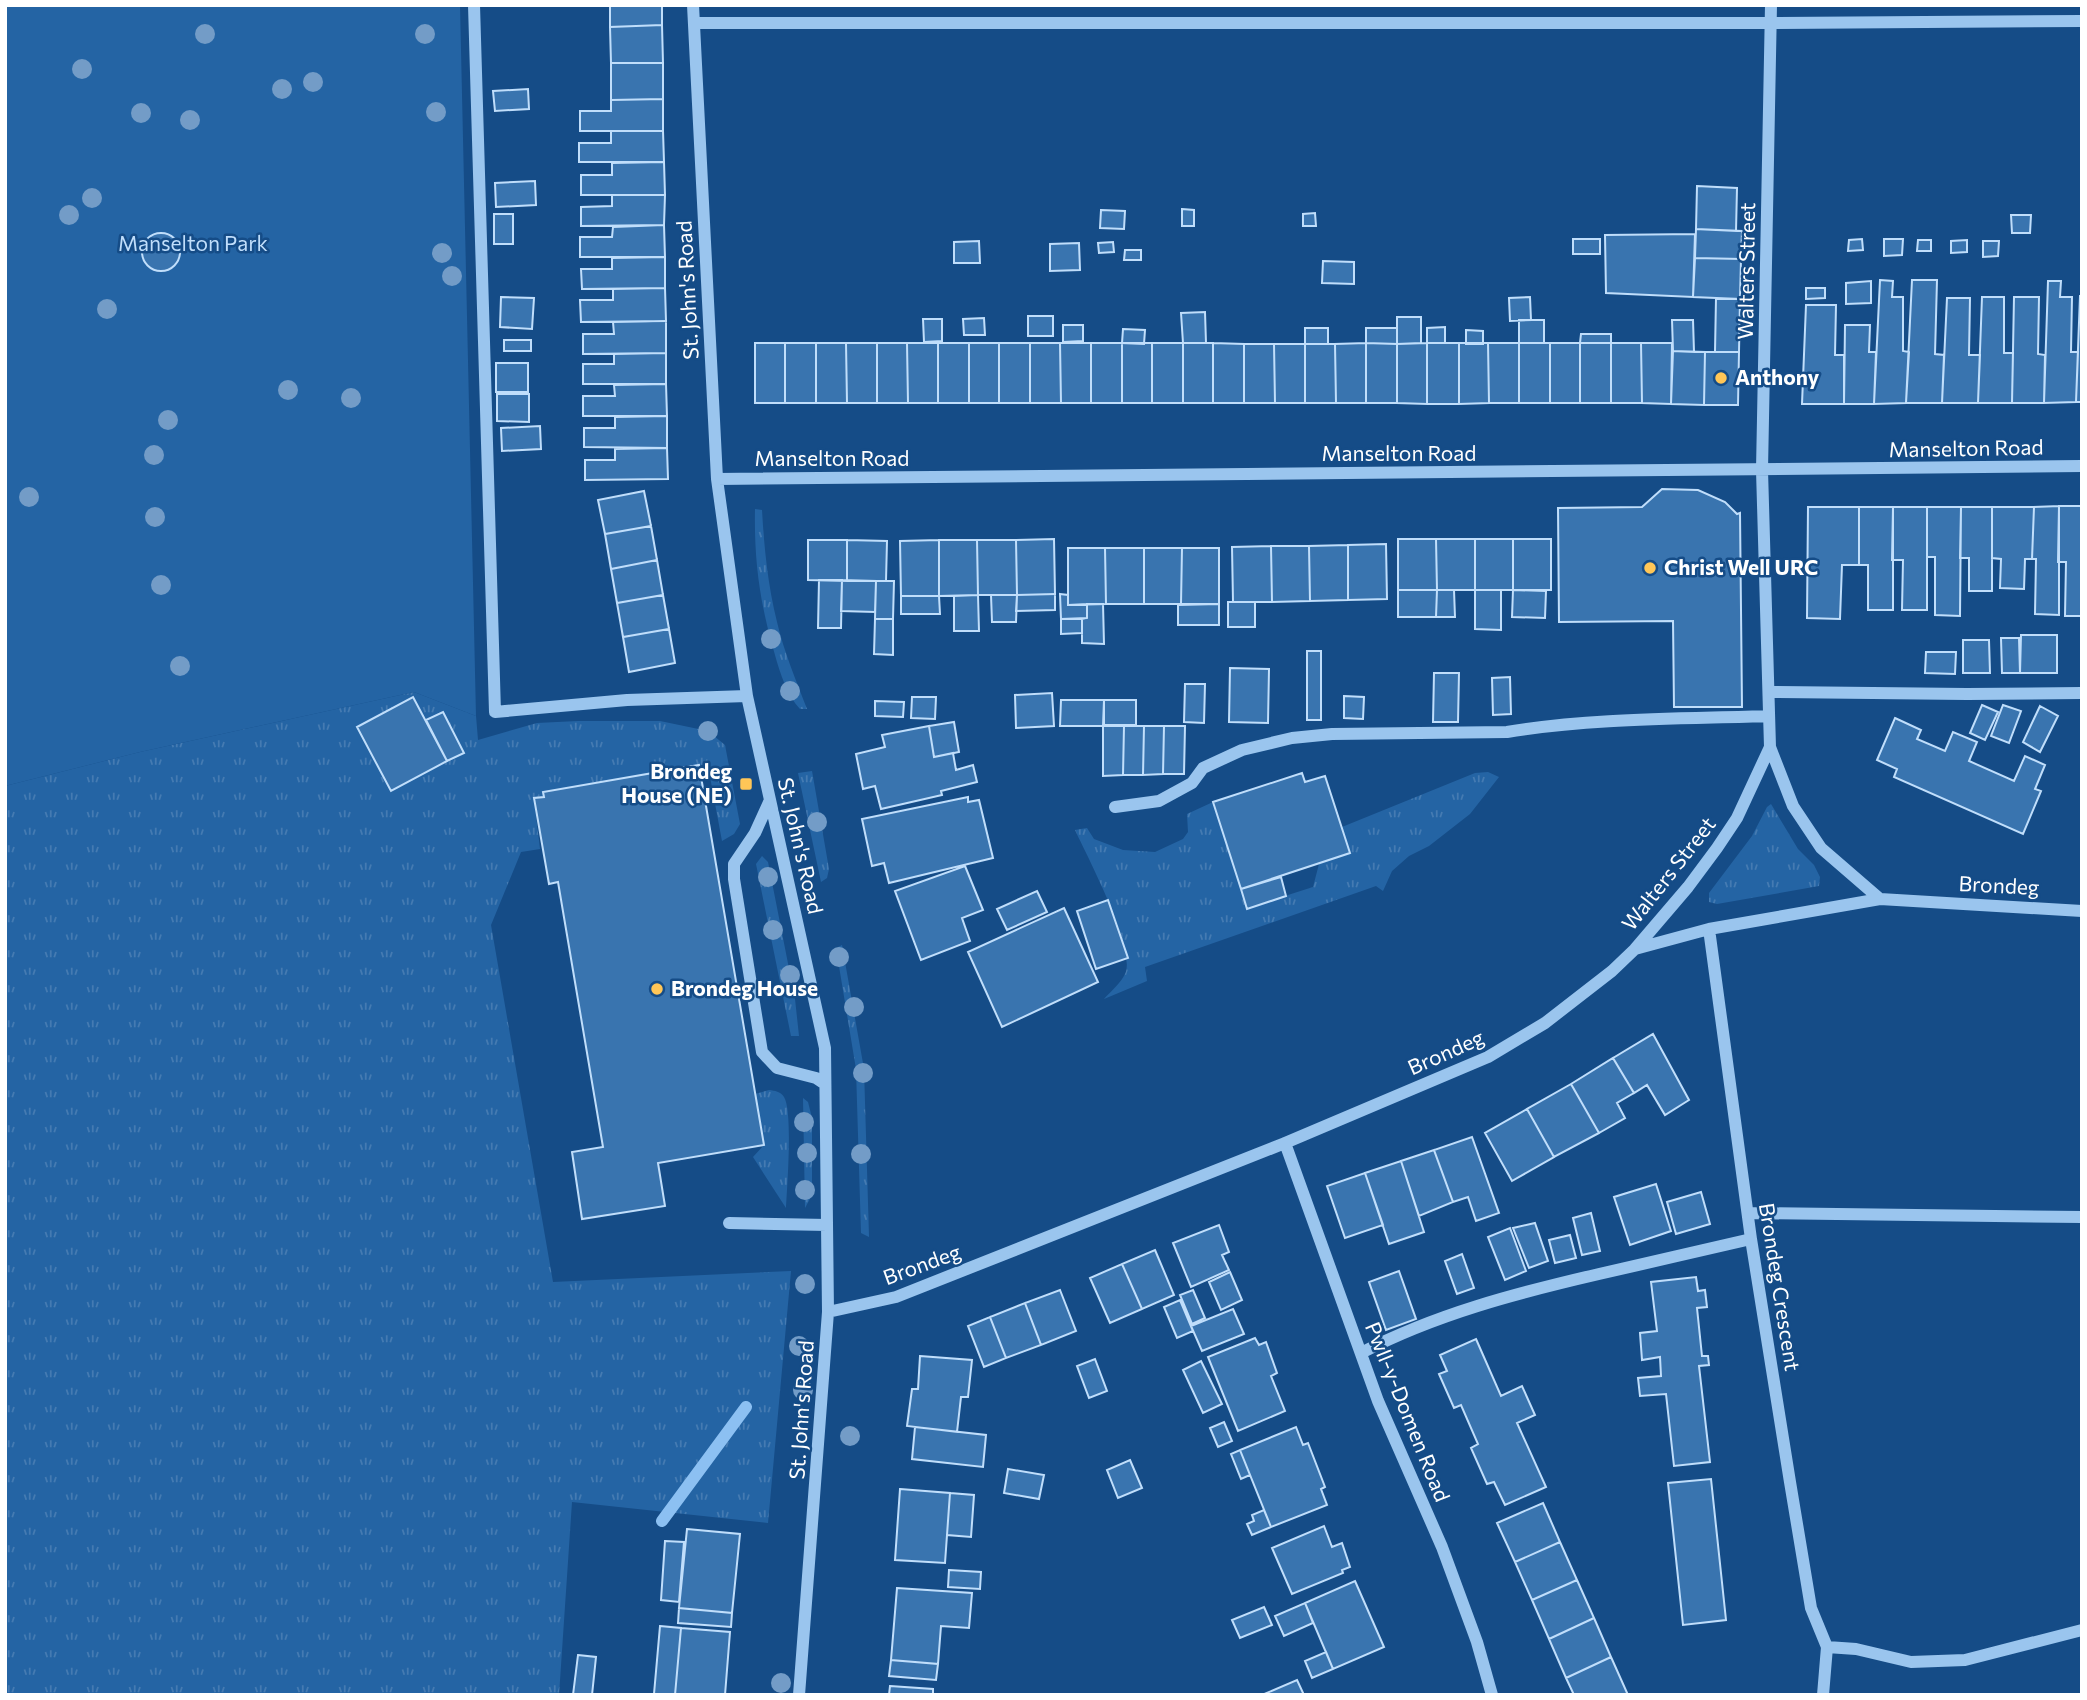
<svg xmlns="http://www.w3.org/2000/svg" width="2087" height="1700" viewBox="0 0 2087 1700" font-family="Commissioner,sans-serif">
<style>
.grass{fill:url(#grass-tufts)}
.park{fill:#2464a4}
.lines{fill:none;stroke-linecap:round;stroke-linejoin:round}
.stream{stroke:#8cc0f2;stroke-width:12}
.building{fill:#3974af;stroke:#c0defb;stroke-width:2}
.minor{stroke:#9ac5ee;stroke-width:12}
.tree{fill:#739cc7}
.poi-dot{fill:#ffc657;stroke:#154c87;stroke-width:2.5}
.labels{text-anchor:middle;stroke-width:5;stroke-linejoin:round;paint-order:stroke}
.park-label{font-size:21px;fill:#c0defb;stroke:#154c87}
.street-label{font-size:21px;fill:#fff;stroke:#154c87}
.poi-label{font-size:21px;font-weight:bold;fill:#fff;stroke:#154c87;text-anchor:start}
</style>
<defs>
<pattern id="grass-tufts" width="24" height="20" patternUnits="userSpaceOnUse" patternTransform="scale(1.75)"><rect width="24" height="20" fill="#2464a4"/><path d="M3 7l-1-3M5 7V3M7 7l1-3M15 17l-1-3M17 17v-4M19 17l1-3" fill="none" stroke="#457bb2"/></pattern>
</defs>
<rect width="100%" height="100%" fill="#154c87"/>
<path class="grass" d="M755,509L762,510C764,547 768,586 777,622C784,652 796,680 807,709H800C787,695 780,673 775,655C760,604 754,562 755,509Z
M414,692L476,716L478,740L537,723L578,721H660L708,731L725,745L740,824L734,834L722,841L708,766L699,765L544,792V797L534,799L540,849L521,852L491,925L553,1282L791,1271L768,1523L572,1502L559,1695H5V786L140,752Z
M812,771L829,869L827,878L821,882L798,773Z
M1488,772L1499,777L1470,814L1429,846L1409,856L1392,871L1383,891L1376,886L1145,967L1147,981L1104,999C1110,992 1121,983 1125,974C1137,950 1087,856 1075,830L1087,828L1094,839L1123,850L1155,852L1183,839L1188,832L1187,814L1213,802L1247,908L1313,887L1319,864L1350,853L1342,827L1475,773Z
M1771,804L1798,849L1814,865L1820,877L1819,886L1717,904L1709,902V893L1752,836L1767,807Z
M762,856L768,862L795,999L799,1036H791L756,864Z
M842,945L864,1069L869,1237L861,1233L856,1069L836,948Z
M769,1090C775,1091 780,1091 784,1097C793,1111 787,1188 786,1208L753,1157L764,1145L755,1094Z
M803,1098L808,1102L812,1118V1195L805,1208Z"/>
<path class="park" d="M5,5H460L476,716L414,692L140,752L5,786Z"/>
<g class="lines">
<path class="stream" d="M662,1521L746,1407"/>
</g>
<path class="building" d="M610,5H662V25L610,27Z
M662,25L663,63H611L610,27Z
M611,63H663V99L611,100Z
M528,89L529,109L495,111L493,91Z
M663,99V131H580V111H611V100Z
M611,131H663L664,162H579V143H611Z
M664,162L665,195H581V175H612V163Z
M535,181L536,205L496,207L495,183Z
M1697,186L1737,188L1736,231L1696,229Z
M612,195H665L664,225L581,226V207L612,206Z
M1182,209L1194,210V226H1182Z
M1101,210L1125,211L1124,229L1100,228Z
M1315,213L1316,226H1303V214Z
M494,214H513V244H494Z
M2011,215H2031L2030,233H2012Z
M664,225L665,257H580V237H612L613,227Z
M1696,229L1742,231L1741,259L1695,258Z
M142 252a19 19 0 1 1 38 0a19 19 0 1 1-38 0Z
M1695,234L1693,297L1606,293L1605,235Z
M1573,239H1600V254H1573Z
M1862,239L1863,250L1848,251L1849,240Z
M1884,239H1903L1902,255L1884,256Z
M1918,240H1931V251H1917Z
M1967,240V252L1951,253V241Z
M979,241L980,263H954V242Z
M1983,241H1999L1998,256L1983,257Z
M1113,242L1114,252L1099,253L1098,243Z
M1079,243L1080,270L1050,271V244Z
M1125,250H1141V260H1124Z
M665,257V288L582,289L581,269H612V258Z
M1695,258L1741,259L1740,299L1693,297Z
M1323,261L1354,262V284L1322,283Z
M1880,280L1893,281L1892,297H1903V351L1909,352L1906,403L1874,404Z
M1912,280H1937L1935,354L1944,355L1942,403H1906Z
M1871,281V303L1846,304V283Z
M2048,281H2061L2060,297H2072L2071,352H2078L2076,402L2044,403Z
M665,288L666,321L581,322L580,300H613V289Z
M1806,288H1825V298L1806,299Z
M2080,296H2082V402H2076Z
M501,297L534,298L532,329L500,327Z
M1530,297L1531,320L1510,321L1509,298Z
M1982,297H2004V353H2013L2012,403H1978Z
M2014,297H2039L2038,354L2045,355L2044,403H2012Z
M1716,298L1740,299L1739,352H1715Z
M1947,298H1970L1969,355H1980L1978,403H1942Z
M1806,305H1836L1835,355H1844V404H1802Z
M1205,312L1206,343H1183L1181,313Z
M1028,316H1053V336H1028Z
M1397,317H1421V343L1397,344Z
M984,318L985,335H964L963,319Z
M923,319H942V341L924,342Z
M1519,320H1544V343H1519Z
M1672,320H1693L1694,352L1673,351Z
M666,321V353L583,354V334H614L613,322Z
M1063,325H1083V341L1063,342Z
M1845,325H1870L1869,352H1876L1874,404H1844Z
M1445,327V343H1427V328Z
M1305,328H1328V344H1305Z
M1366,328H1397V344L1366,343Z
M1123,329L1145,330L1144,344L1122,343Z
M1466,330L1483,331V344H1466Z
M1581,334H1611V343H1580Z
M504,340H531V351H504Z
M755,343H785V403H755Z
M785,343H816V403H785Z
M816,343H846L847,403H816Z
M846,343H877V403H847Z
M877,343H907L908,403H877Z
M907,343H938V403H908Z
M938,343H969V403H938Z
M969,343H999V403H969Z
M999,343H1030V403H999Z
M1030,343H1060L1061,403H1030Z
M1060,343H1091V403H1061Z
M1091,343H1122V403H1091Z
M1122,343H1152V403H1122Z
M1152,343H1183V403H1152Z
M1183,343H1213V403H1183Z
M1213,343L1244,344V403H1213Z
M1366,343V403H1336L1335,344Z
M1366,343L1397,344V403H1366Z
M1427,343V404L1397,403V344Z
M1427,343H1459V404H1427Z
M1459,343H1488L1489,403L1459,404Z
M1488,343H1519V403H1489Z
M1519,343H1550V403H1519Z
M1550,343H1580V403H1550Z
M1580,343H1611V403H1580Z
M1611,343H1641L1642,403H1611Z
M1641,343H1672L1671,404L1642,403Z
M1244,344H1274L1275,403H1244Z
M1274,344H1305V403H1275Z
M1305,344H1335L1336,403H1305Z
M1673,351L1705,352L1704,405L1671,404Z
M1705,352H1739L1738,405H1704Z
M666,353V384H583V364H614V354Z
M496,363H528V392H496Z
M666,384L667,416H583V396H615L614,385Z
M497,394H529V422L497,421Z
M667,416V448L584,447V428H615V417Z
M540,426L541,449L502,451L501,428Z
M667,448L668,479L585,480V460H615V449Z
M1662,489L1698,490L1725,502L1737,514L1740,513L1742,707H1674L1673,621L1559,622L1558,508L1642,507Z
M644,491L651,526L605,534L598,500Z
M2059,506V615L2035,614L2036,559H2032L2034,507Z
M2059,506H2082V616H2065L2066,562H2058Z
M1808,507H1859V565H1842L1840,619L1807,618Z
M1859,507H1893V610H1868V565H1859Z
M1893,507H1927V610H1902L1903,560H1892Z
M1927,507H1961L1960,616L1935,615V557H1927Z
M1961,507H1992V591H1969V558H1960Z
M1992,507H2034L2032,559H2025L2024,589L2000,588L2001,559L1992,558Z
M651,526L657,560L611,569L605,534Z
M1054,539L1055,594L1017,595L1016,540Z
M1398,539H1436L1437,590H1398Z
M1436,539H1475V590H1437Z
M1475,539H1513V590H1475Z
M1513,539H1551V590H1513Z
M808,540H847V581L808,580Z
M847,540L887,541L886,581H847Z
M939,540H977L978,595L939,596Z
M939,540V596H901L900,541Z
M977,540H1016L1017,595H978Z
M1386,544L1387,599L1348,600V545Z
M1348,545V600L1310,601L1309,546Z
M1271,546H1309L1310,601L1272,602Z
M1271,546L1272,602H1233L1232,547Z
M1068,548H1105L1106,604L1068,605Z
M1105,548H1144V604H1106Z
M1144,548H1182L1181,604H1144Z
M1182,548H1219V604H1181Z
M657,560L663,595L617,603L611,569Z
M819,580H842L841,628H818Z
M842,580L876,581L875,612L841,611Z
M876,581H894L893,619H875Z
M1398,590H1437L1436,617H1398Z
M1437,590H1454L1455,617H1436Z
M1475,590H1501V630L1475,629Z
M1513,590L1546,591L1545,618L1512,617Z
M1055,594V610L1016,611L1017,595Z
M1060,594L1068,595V605L1087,604V618L1061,619Z
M663,595L669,629L623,637L617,603Z
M978,595L979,631H954V596Z
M991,595H1017L1016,622H992Z
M901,596H939L940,614H901Z
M1228,602H1255V627H1228Z
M1087,604H1103L1104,644L1082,643V619L1087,618Z
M1219,604V625H1178V605Z
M875,619H893V655L874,654Z
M1061,619H1082V633L1061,634Z
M669,629L675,663L629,672L623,637Z
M2021,635H2057V673H2020Z
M2001,638H2019L2020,673H2002Z
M1963,640H1989L1990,673H1963Z
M1307,651H1321V720H1307Z
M1926,652H1956L1955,674L1925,673Z
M1230,668L1269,669L1268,723L1229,722Z
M1434,673H1459L1458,722H1433Z
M1510,677L1511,714L1493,715L1492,678Z
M1185,684H1205L1204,723L1184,722Z
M1052,693L1054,726L1016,728L1015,695Z
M1344,696L1364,697L1363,719L1344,718Z
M413,697L447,761L391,791L357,727Z
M912,697H936L935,719L911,718Z
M1061,700H1104L1103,726H1060Z
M1104,700H1136V725H1104Z
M875,701L904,702L903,717L875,716Z
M1982,705L1998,712L1985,740L1970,733Z
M2003,705L2021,711L2009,743L1991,736Z
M2040,706L2058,716L2040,752L2023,742Z
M443,712L464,753L447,761L426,720Z
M1895,718L1921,730L1917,739L1945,751L1953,732L1977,742L1969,761L2014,781L2025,756L2045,765L2035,789L2041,791L2023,834L1894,777L1897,769L1877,760Z
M954,722L959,752L934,757L929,726Z
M929,726L934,757L953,753L956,770L973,765L977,782L941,791L942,795L881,809L875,786L863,789L856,754L885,747L882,735Z
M1103,726H1124L1123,775L1103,776Z
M1124,726H1144L1143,775H1123Z
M1144,726H1164L1163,774L1143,775Z
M1164,726H1185L1184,774H1163Z
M699,765L764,1145L658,1163L665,1206L582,1219L572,1152L603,1147L558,882L549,884L534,798L544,797L543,792Z
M1302,773L1305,782L1325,776L1350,853L1241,889L1213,802Z
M968,797V802L979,800L993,858L889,883L884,863L872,866L862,819Z
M965,866L983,910L962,918L970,941L921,960L895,891Z
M1281,877L1286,896L1247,909L1241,889Z
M1037,891L1047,912L1007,930L997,909Z
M1108,900L1128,958L1096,969L1077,911Z
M1064,908L1098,982L1002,1027L968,952Z
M1653,1034L1689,1100L1665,1115L1647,1085L1634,1093L1613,1058Z
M1613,1058L1634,1093L1617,1103L1625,1118L1599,1133L1571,1084Z
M1571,1084L1599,1133L1554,1157L1527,1109Z
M1527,1109L1554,1157L1512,1181L1485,1133Z
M1472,1137L1499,1213L1476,1221L1468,1197L1453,1202L1434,1150Z
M1434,1150L1453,1202L1419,1216L1401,1161Z
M1401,1161L1424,1232L1389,1244L1365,1173Z
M1365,1173L1383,1225L1345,1238L1327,1186Z
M1656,1184L1671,1231L1630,1245L1614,1197Z
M1701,1192L1710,1224L1676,1234L1667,1202Z
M1591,1213L1600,1251L1582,1255L1573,1218Z
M1535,1223L1548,1261L1529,1268L1513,1228Z
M1219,1225L1229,1252L1222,1255L1229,1270L1191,1287L1173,1243Z
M1510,1228L1526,1271L1505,1280L1488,1237Z
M1570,1235L1576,1258L1555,1263L1549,1240Z
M1155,1250L1174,1295L1142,1309L1122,1264Z
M1462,1254L1474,1288L1457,1294L1445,1261Z
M1122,1264L1142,1309L1110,1323L1090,1278Z
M1399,1271L1416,1319L1386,1330L1369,1282Z
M1230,1272L1242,1300L1221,1310L1209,1282Z
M1696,1277L1698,1291L1705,1290L1707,1307L1697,1308L1702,1356H1708L1709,1365L1699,1366L1710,1462L1674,1466L1666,1394L1640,1396L1638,1378L1661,1376L1660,1357L1642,1360L1640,1333L1657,1331L1651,1282Z
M1060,1290L1076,1331L1041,1345L1025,1303Z
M1193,1290L1205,1318L1192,1324L1180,1295Z
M1180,1300L1193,1331L1177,1338L1164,1307Z
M1025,1303L1041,1345L1006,1358L990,1317Z
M1233,1309L1244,1334L1202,1351L1191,1326Z
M990,1317L1006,1358L984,1367L968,1326Z
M1255,1338L1259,1345L1266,1342L1277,1373L1271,1376L1285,1411L1238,1431L1208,1357Z
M1476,1339L1501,1396L1522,1386L1535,1415L1517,1423L1546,1487L1505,1505L1494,1482L1487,1484L1471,1448L1478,1444L1461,1405L1454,1408L1439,1374L1447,1371L1440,1355Z
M920,1356L972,1360L968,1397H961L957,1432L907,1426L912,1389H918Z
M1095,1359L1107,1391L1089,1398L1077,1366Z
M1201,1361L1222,1404L1203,1413L1183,1370Z
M1224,1422L1232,1441L1218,1447L1210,1428Z
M915,1427L986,1435L983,1467L912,1459Z
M1296,1427L1303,1445L1308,1443L1325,1487L1321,1489L1327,1505L1271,1527L1240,1450Z
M1240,1450L1250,1475L1241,1479L1231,1454Z
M1130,1460L1142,1488L1118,1498L1107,1470Z
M1008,1469L1044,1475L1039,1499L1004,1493Z
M1711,1479L1726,1620L1683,1625L1668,1483Z
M900,1489L950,1493L945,1563L895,1560Z
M950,1493L974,1495L971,1537L947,1535Z
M1543,1503L1560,1542L1515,1562L1497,1523Z
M1264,1510L1271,1527L1252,1535L1247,1524L1254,1521L1252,1515Z
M1324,1526L1332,1547L1342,1543L1350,1567L1342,1570L1343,1573L1292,1594L1272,1548Z
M687,1529L740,1534L732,1613L679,1608Z
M665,1541L684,1542L679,1602L661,1600Z
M1560,1542L1577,1580L1532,1600L1515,1562Z
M949,1570L981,1572L980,1589L948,1587Z
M1577,1580L1594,1618L1549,1639L1532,1600Z
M1355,1581L1384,1647L1333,1669L1305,1603Z
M897,1588L972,1593L969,1628L941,1626L938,1664L891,1660Z
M1305,1603L1313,1623L1284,1636L1275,1616Z
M1264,1607L1272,1625L1240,1638L1232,1620Z
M679,1608L732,1613L731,1627L678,1623Z
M1594,1618L1611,1657L1566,1678L1549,1639Z
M660,1626L681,1628L675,1695L654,1694Z
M681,1628L730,1632L725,1695H675Z
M1326,1652L1333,1669L1312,1678L1305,1661Z
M578,1655L596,1657L592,1695H573Z
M1611,1657L1628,1695H1574L1566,1678Z
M891,1660L938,1664L936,1680L889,1676Z
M1297,1680L1304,1695H1262Z
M890,1686L933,1689V1695H889Z"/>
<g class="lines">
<path class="minor" d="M474,5L495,712L627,700L747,696
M693,5L717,479L747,696L825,1048L828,1312L799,1695
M694,23H1771L2082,21
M717,479L2082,466
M1769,692L1967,694L2082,693
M1770,747L1793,806L1821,848L1880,899
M770,800L755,833L734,864V879L762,1052L777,1068L816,1078L825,1084
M1115,807L1159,801L1192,783L1203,768L1242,750L1292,738L1332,734L1507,732C1591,718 1683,719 1769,716
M1709,929L1751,1239L1790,1482L1811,1608L1827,1647L1823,1695
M1635,949L1688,887L1717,848L1737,818L1770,747L1762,470L1771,5
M1285,1143L1378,1401L1442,1547L1477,1642L1492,1695
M1748,1213L2082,1217
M729,1223L827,1225
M828,1312L896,1297L1285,1143L1488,1057L1545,1023L1612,971L1635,949L1709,929L1880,899L2082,911
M1361,1353C1436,1314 1517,1293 1599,1274C1650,1262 1700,1251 1751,1239
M1827,1647L1856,1649L1911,1662L1965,1660L2082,1630"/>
</g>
<g class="tree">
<circle cx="205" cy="34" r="10"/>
<circle cx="425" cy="34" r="10"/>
<circle cx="82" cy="69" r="10"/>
<circle cx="313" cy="82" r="10"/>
<circle cx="282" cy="89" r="10"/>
<circle cx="436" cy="112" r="10"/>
<circle cx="141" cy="113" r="10"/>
<circle cx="190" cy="120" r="10"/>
<circle cx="92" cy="198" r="10"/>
<circle cx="69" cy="215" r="10"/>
<circle cx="442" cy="253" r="10"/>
<circle cx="452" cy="276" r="10"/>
<circle cx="107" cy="309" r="10"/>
<circle cx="288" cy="390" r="10"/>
<circle cx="351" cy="398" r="10"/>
<circle cx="168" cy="420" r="10"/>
<circle cx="154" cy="455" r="10"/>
<circle cx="29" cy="497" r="10"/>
<circle cx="155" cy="517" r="10"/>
<circle cx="161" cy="585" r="10"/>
<circle cx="771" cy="639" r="10"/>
<circle cx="180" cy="666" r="10"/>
<circle cx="790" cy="691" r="10"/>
<circle cx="708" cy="731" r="10"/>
<circle cx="817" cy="822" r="10"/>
<circle cx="768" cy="877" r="10"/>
<circle cx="773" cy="930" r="10"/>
<circle cx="839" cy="957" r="10"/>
<circle cx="790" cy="975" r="10"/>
<circle cx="854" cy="1007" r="10"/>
<circle cx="863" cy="1073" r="10"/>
<circle cx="804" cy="1122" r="10"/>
<circle cx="807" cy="1153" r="10"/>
<circle cx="861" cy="1154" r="10"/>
<circle cx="805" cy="1190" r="10"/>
<circle cx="805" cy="1284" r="10"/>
<circle cx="799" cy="1346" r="10"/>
<circle cx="803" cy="1390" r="10"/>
<circle cx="850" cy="1436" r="10"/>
<circle cx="781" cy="1683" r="10"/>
</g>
<g class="poi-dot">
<circle cx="1721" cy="378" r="7"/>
<circle cx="1650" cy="568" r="7"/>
<rect x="739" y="777" width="14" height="14" rx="3.5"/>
<circle cx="657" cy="989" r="7"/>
</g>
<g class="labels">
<g class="park-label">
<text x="193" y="251">Manselton Park</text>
</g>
<g class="street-label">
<text transform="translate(1747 271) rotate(-89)" y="7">Walters Street</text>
<text transform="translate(688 290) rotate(-93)" y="7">St. John's Road</text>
<text transform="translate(1966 449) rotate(-1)" y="7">Manselton Road</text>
<text x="1399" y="461">Manselton Road</text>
<text x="832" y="466">Manselton Road</text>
<text transform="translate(800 846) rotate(77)" y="7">St. John's Road</text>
<text transform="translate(1669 874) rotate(-52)" y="7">Walters Street</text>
<text transform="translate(1999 886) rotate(3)" y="7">Brondeg</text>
<text transform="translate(1446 1053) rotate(-24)" y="7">Brondeg</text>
<text transform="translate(922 1265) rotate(-20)" y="7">Brondeg</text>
<text transform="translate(1779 1287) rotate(81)" y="7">Brondeg Crescent</text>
<text transform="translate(802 1410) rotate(-86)" y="7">St. John's Road</text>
<text transform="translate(1407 1412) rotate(68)" y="7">Pwll-y-Domen Road</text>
</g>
<g class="poi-label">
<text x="1735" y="385">Anthony</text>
<text x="1664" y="575">Christ Well URC</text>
<text x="732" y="779" text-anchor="end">Brondeg<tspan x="732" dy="24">House (NE)</tspan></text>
<text x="671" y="996">Brondeg House</text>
</g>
</g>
<rect width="2087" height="1700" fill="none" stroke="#ffffff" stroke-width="14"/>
</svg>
